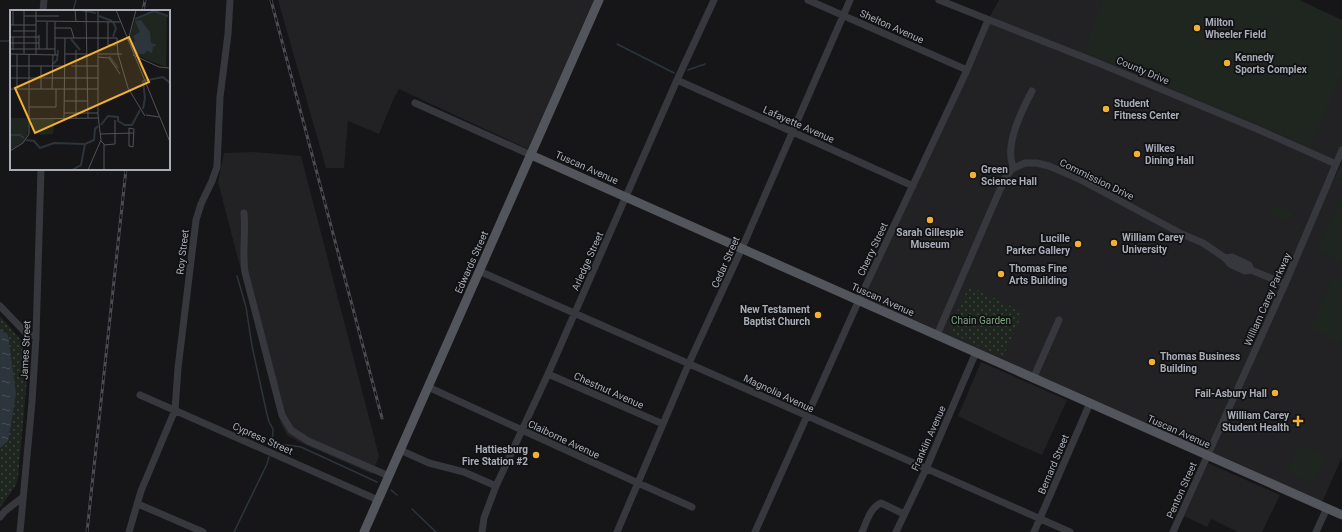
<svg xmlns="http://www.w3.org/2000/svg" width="1342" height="532" viewBox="0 0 1342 532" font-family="Roboto,sans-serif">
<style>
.built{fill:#222225}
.park{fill:url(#park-dots)}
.pitch{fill:#1e261f}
.water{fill:url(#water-ripples)}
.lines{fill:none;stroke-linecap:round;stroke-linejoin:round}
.stream{stroke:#2c353c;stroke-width:1.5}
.minor{stroke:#37383d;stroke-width:7}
.major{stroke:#53555c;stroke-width:9}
.rail-casing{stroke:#4a4c52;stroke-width:3}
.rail{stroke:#111113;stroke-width:1.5;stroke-dasharray:4.5;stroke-linecap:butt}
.poi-dot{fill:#f2b134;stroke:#111113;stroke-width:1.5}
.labels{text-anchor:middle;stroke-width:3.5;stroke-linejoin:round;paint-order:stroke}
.poi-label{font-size:10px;font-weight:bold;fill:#a8adb8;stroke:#111113;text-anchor:start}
.street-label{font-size:10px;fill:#a8adb8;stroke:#111113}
.park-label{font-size:10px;fill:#7fa381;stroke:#111113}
.inset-river{fill:none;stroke:#2c353c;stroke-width:2}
.inset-road{fill:none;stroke:#505258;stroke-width:1}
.view{fill:#f2b134;fill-opacity:0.15;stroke:#f2b134;stroke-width:2}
.inset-edge{fill:none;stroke:#a8adb8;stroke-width:2}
</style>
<defs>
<pattern id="park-dots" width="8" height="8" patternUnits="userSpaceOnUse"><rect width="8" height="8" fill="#1e261f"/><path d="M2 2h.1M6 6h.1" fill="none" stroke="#3c433d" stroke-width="1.8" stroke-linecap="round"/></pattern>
<pattern id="water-ripples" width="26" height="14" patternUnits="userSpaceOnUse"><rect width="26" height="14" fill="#2c353c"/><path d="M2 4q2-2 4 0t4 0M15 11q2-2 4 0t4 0" fill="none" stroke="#485056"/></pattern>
</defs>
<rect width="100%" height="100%" fill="#161618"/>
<path class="built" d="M278,0H594L528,149L399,89L393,100L379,134L348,121L344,168H326Z
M999,0H1299L1342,20V151L1331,175L1342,180V457L1321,505L859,300L988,20Z
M253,152L301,156L379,456L372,474L299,442L287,435L281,424L218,182L224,153Z
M981,362L1067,400L1042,455L1010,441L958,416Z
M1208,463L1280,495L1262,532H1238L1211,519L1207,527L1184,516Z"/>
<path class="park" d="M969,286L1023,312L1003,357L948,332Z
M0,316L21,340L24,349L27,379L18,477L16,485L0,508Z"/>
<path class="pitch" d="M1103,0H1299L1342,20V75L1310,146L1084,52Z
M1342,162V180L1335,177Z
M1341,199L1342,200V261L1317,249Z
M1275,205L1294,213L1290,222L1271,213Z
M1333,277L1342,281V343L1310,329Z
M1300,444L1326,456L1313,484L1287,472Z"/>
<path class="water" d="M0,329L8,335L16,394L8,441L0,448Z"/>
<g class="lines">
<path class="stream" d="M73,11L76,0
M0,41H11
M617,44L674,73
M688,70L705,64
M237,276L246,307L252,346L266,410L269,422L273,429L272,445
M273,443L301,447L377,482
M391,490L397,495
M412,509L436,532
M234,532L267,464L269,457"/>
<path class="minor" d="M808,0L967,70
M939,0L1096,62L1257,129L1336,164
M43,11L44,0
M677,80L913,186
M415,103L531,155
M1014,168C1003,147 1022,110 1032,91
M244,213C246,233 242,252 245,272L282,415L291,430L308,441L389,476
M1225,258L1232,257L1249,265L1251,270
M479,271L1070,532
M0,306L26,333L36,337
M937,335L1005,178L1012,169L1025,163H1037L1049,166L1079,179L1182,234L1203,243L1225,258L1230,264L1245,271L1251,270L1285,284
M548,374L663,424
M1033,379L1059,320
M428,387L638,483L692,507
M140,395L378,500
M400,450L429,463L464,472L496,486
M138,504L203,532
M0,517L5,511L23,497
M20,532L32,402L36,337L41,169
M129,532L141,491L175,410L178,368L196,220L201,204L212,181L217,167L220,97L228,34L230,0
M482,532L484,518L496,486L548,374L677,80L714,0
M617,532L689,363L742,248L850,0
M755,532L859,300L967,70L988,20
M862,532C867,521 870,508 881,503L904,514
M896,532L926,469L976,352
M1034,532L1090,403
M1173,532L1285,284L1342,150
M1316,532L1327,508"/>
<path class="major" d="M531,155L1342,515
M364,532L599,0"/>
<g class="rail-casing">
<path id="rail" d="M271,0L382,418
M143,11L145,0
M87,532L126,169"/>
</g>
<use href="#rail" class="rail"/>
</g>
<g class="poi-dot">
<circle cx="1197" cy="28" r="4"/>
<circle cx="1227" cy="63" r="4"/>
<circle cx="1106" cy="109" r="4"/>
<circle cx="1137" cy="154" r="4"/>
<circle cx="973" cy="175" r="4"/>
<circle cx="930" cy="220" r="4"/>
<circle cx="1114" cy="243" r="4"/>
<circle cx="1078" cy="244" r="4"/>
<circle cx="1001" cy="274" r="4"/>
<circle cx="818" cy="315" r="4"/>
<circle cx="1152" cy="362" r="4"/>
<circle cx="1275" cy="393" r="4"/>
<path d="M1296 415h4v4h4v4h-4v4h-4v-4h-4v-4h4z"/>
<circle cx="536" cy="455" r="4"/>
</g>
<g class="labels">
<g class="poi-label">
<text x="1205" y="26">Milton<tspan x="1205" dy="12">Wheeler Field</tspan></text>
<text x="1235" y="61">Kennedy<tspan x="1235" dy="12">Sports Complex</tspan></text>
<text x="1114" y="107">Student<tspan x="1114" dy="12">Fitness Center</tspan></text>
<text x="1145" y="152">Wilkes<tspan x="1145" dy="12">Dining Hall</tspan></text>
<text x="981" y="173">Green<tspan x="981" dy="12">Science Hall</tspan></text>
<text x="930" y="236" text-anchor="middle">Sarah Gillespie<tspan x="930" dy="12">Museum</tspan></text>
<text x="1122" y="241">William Carey<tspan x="1122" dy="12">University</tspan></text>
<text x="1070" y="242" text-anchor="end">Lucille<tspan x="1070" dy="12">Parker Gallery</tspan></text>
<text x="1009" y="272">Thomas Fine<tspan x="1009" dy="12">Arts Building</tspan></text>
<text x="810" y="313" text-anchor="end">New Testament<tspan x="810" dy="12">Baptist Church</tspan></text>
<text x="1160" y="360">Thomas Business<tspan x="1160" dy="12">Building</tspan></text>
<text x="1267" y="397" text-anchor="end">Fail-Asbury Hall</text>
<text x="1289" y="419" text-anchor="end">William Carey<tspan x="1289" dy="12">Student Health</tspan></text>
<text x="528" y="453" text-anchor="end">Hattiesburg<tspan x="528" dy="12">Fire Station #2</tspan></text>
</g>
<g class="street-label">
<text transform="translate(892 26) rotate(24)" y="4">Shelton Avenue</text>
<text transform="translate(1143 70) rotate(23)" y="4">County Drive</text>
<text transform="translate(799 124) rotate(24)" y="4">Lafayette Avenue</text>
<text transform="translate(587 167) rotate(24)" y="4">Tuscan Avenue</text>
<text transform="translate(1097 179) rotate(26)" y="4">Commission Drive</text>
<text transform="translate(872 249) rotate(-65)" y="4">Cherry Street</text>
<text transform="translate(182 252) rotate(-83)" y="4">Roy Street</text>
<text transform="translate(587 261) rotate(-66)" y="4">Arledge Street</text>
<text transform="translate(471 262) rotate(-66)" y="4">Edwards Street</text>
<text transform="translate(725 262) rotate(-66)" y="4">Cedar Street</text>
<text transform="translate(883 299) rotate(24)" y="4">Tuscan Avenue</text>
<text transform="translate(1267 299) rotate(-66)" y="4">William Carey Parkway</text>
<text transform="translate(25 350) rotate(-87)" y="4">James Street</text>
<text transform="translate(609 390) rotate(24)" y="4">Chestnut Avenue</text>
<text transform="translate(779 393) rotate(25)" y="4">Magnolia Avenue</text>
<text transform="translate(1179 431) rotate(24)" y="4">Tuscan Avenue</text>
<text transform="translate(263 438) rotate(24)" y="4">Cypress Street</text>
<text transform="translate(928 438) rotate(-66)" y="4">Franklin Avenue</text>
<text transform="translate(564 439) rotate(25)" y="4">Claiborne Avenue</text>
<text transform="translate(1053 464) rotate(-67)" y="4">Bernard Street</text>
<text transform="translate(1181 490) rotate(-66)" y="4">Penton Street</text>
</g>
<g class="park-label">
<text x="981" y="324">Chain Garden</text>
</g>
</g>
<g transform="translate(10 10)">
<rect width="160" height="160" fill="#161618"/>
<path d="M144,2L157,6L156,57L125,45L119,32L124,10Z" fill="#1e261f"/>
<path d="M0,108H19L17,126L13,133L0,140ZM45,109L43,124L31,125L28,122L22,121V110Z" fill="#1e261f"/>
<path d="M131,10L140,22L141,33L147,35L143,37L142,43L137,41L134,44H125L121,35L125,30L123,26L130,22L125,11Z" fill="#2c353c"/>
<path class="inset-river" d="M71,0L86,3M89,6L102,11M125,9L144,1L158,6M103,12L106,18L103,27M61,29L70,40M99,46L108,58M43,54L47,50L48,40M133,99L135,88L133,71L153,67L160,73M91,115L98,106L108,107V111L115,115H122L130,100M0,125H10L14,128M16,130L24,131L30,138L44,133L74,134M62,160L71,155L75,134L84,130L85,119L88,116"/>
<path class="inset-road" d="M14,0V44M26,0V44M65,0L66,12M76,0L78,108M106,0L160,132M14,6H49M26,11L111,12M45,12V45M98,12V35H108M0,15H26M3,15V0M45,18H61L64,28M3,21H26M0,27H29M3,27V40M45,28H107L108,44L118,78L135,106M118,31L126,0M0,33H29M0,39H45M29,39V25M37,39V12M66,40V108M0,44L48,45M55,44H77M88,44H112M123,45L149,57L160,58M88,47L99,48L110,64M0,56H54M31,56V79M61,56H88M0,68H88M0,79H88M7,79V44M42,79L43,45M54,91H78M19,97H46V79M54,103H88M136,105L149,107M54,108L55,28M19,109L88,108M119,118L124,119L123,137L119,136ZM90,124L124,123M91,131L94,134V160M94,135L105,134V110M0,141L13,133L19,124V44M78,160L91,130L88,105V0"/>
<path class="view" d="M119,27L139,72L25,123L5,78Z"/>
<rect width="160" height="160" class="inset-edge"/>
</g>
</svg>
